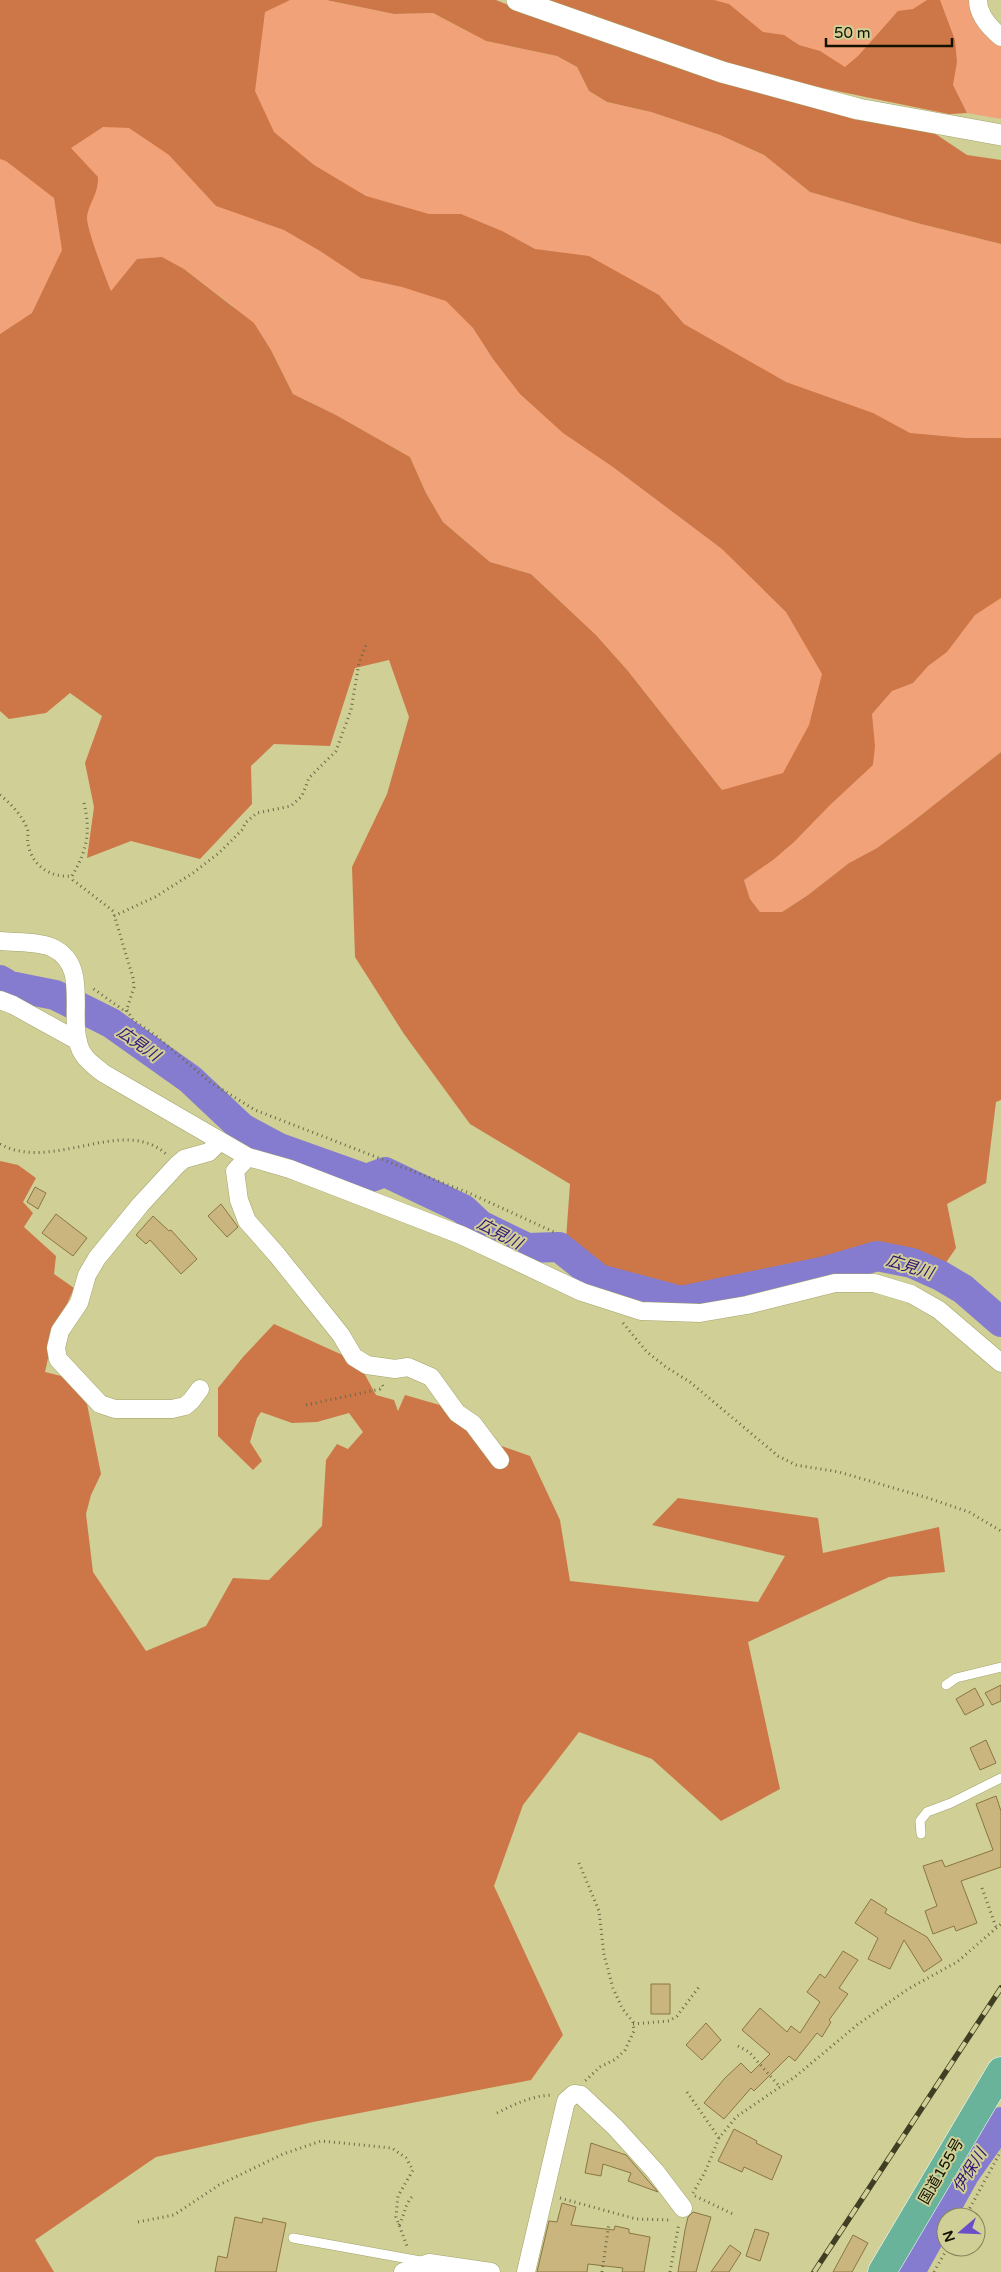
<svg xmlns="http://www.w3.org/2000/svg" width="1001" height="2272" viewBox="0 0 1001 2272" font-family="'Varela Round','Noto Sans JP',sans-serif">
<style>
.green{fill:#f2a279}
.forest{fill:#cd7748;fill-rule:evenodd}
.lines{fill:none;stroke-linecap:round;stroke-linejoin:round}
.river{stroke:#857bcf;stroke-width:30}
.building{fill:#cbb57f;stroke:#8a7641}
.service-casing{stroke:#a4a46c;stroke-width:10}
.minor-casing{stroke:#a4a46c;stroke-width:19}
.tertiary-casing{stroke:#a4a46c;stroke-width:22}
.trunk-casing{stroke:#fff;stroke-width:29}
.path{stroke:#6a6a46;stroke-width:3;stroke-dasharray:1 4;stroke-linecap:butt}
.service{stroke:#fff;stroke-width:9}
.minor{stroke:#fff;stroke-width:18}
.tertiary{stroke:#fff;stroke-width:21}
.trunk{stroke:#68b39a;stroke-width:28}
.rail-casing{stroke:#403f24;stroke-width:5.5}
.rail{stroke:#cfcf96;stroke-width:4;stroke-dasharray:11;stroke-linecap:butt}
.labels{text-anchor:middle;stroke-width:4;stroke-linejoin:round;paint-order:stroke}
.street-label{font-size:15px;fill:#131200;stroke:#cfcf96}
.water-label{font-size:16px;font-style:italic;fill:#321277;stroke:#cfcf96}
</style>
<rect width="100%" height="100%" fill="#cfcf96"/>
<path class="green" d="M0,0H326L394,14L433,13L486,41L557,56L577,67L589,91L607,102L651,112L720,135L764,155L810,192L917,223L1001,244V752L911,823L877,848L849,863L808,895L782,912H760L750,899L744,880L722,790L628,671L596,635L531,574L490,562L443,522L426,493L410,457L336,415L293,394L271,350L233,306L184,269L32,314L0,334Z
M543,0H973L1001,42V119L967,113L949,114L865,97Z"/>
<path class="forest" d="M0,0H290L265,12L255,91L274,132L314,165L366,196L429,214H461L502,231L535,249L589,256L659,295L684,324L786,382L873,413L910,433L965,438H1001V598L975,615L947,652L928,666L913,683L892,691L872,714L875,746L873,765L830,805L794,842L773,860L744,880L750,899L760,912H782L808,895L849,863L877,848L911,823L1001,752V1100L996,1102L986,1183L947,1204L956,1248L945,1264L899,1250L865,1249L686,1290L608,1274L566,1239L570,1184L470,1124L404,1034L355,957L352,867L387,794L409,717L389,660L355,668L330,746L274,744L251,766L252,804L200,859L131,841L87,858L94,807L85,763L102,716L70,693L46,713L9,719L0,711V334L32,313L62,250L54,198L6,161L0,159ZM103,127L129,128L169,155L216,206L284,230L320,251L361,278L402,287L446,301L473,328L493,359L520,394L563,433L613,467L722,549L786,612L822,674L809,725L783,773L722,790L628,671L596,635L531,574L490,562L443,522L426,493L410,457L336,415L293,394L271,350L254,323L184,269L162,257L137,259L111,291C106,279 86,228 87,217C89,202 98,196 98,177L71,148Z
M326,0H496L572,31L722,80L934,133L967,155L1001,160V244L917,223L810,192L764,155L720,135L651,112L607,102L589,91L577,67L557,56L486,41L433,13L394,14Z
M543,0H714L729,4L763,32L784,35L799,45L820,51L845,67L858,56L898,11L913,9L927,0H940L955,40L957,62L953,85L967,113L949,114L778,79L663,44Z
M0,1161L18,1165L36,1178L23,1202L33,1213L24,1227L56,1256L54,1274L74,1288L53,1336L45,1372L65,1377L87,1404L101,1474L91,1495L86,1514L93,1572L146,1651L206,1626L233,1578L269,1580L322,1526L326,1460L337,1444L348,1449L363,1432L349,1413L317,1422L292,1423L261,1412L257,1418L250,1442L262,1461L253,1470L218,1436V1388L243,1357L274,1324L358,1362L376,1395L394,1400L398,1411L405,1395L450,1408L470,1435L530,1456L560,1520L570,1581L758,1602L785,1556L652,1525L678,1498L818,1518L823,1553L939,1527L945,1572L889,1577L748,1642L780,1789L721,1821L652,1759L579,1732L523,1805L494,1886L563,2035L531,2080L313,2122L156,2157L35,2240L54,2272H0Z"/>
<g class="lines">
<path class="river" d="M0,980L10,986L55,995L111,1023L190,1079L242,1128L279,1148L366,1179L385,1172L463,1209L480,1225L527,1248L559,1247L599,1279L681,1301L826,1271L877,1256L912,1263L941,1276L963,1289L1001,1322
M910,2272L965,2173L1001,2122"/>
</g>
<path class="building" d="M35,1187L46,1193L38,1209L27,1202Z
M221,1204L238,1227L227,1237L208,1216Z
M56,1214L87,1238L73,1256L42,1233Z
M153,1216L169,1231L171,1230L197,1259L181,1274L150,1240L146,1244L136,1235Z
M1001,1685V1701L992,1705L985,1693Z
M975,1688L984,1705L965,1715L956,1699Z
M986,1740L996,1763L980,1770L970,1748Z
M996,1796L1001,1811V1867L961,1881L977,1923L956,1931L954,1926L933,1934L925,1911L937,1906L923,1866L942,1860L945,1867L993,1850L976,1804Z
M871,1899L887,1909L885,1913L927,1937L942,1960L924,1972L904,1940L890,1969L868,1959L878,1938L855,1923Z
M843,1951L858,1960L839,1988L848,1994L829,2020L831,2022L822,2037L817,2033L795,2061L789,2056L754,2091L751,2088L724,2119L704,2103L725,2078L741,2063L751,2073L770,2054L742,2030L760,2008L787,2032L791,2026L800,2033L820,2002L807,1992L820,1974L825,1978Z
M651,1984H670V2014H651Z
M706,2023L721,2040L702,2060L686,2045Z
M734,2129L757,2141L756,2143L782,2156L772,2180L744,2167L742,2172L718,2161Z
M591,2143L626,2155L658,2192L628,2181L631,2173L603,2164L601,2176L585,2173Z
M562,2203L576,2207L571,2225L614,2230L615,2226L629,2229V2233L650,2237L644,2272H622L623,2268L588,2264L587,2272H537L549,2221L557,2222Z
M693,2212L711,2217L696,2272H678L685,2230L688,2217Z
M235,2217L262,2223L263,2218L286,2223L276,2272H215L218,2256L227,2258Z
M755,2229L769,2233L760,2261L746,2256Z
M853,2235L868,2243L852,2272H833Z
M730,2245L741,2253L729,2272H711Z"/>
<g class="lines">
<g class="service-casing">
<path id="service" d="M946,1685L956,1678L1001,1667
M921,1834L920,1821L927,1812L951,1803L1001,1778
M293,2238L426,2262"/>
</g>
<g class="minor-casing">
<path id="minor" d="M978,0C978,15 990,28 1001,37
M0,941C17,943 38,941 53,948C93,967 64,1024 83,1054C88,1062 96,1067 103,1073L248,1157L290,1169L461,1235L582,1292L641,1311L700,1313L747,1305L835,1283H874L911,1294L939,1310L1001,1363
M0,1000L13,1005L78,1041
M248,1157L235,1171L239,1200L247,1221L277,1255L341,1335L354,1357L367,1365L395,1369L408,1367L431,1377L457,1413L473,1424L500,1460
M200,1389L191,1401L185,1406L172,1409H115L100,1404L58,1359L56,1348L60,1331L79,1303L87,1275L97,1258L141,1204L177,1165L184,1159L209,1152L220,1141
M403,2272L429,2263L491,2272
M526,2272L566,2101L574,2094L581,2095L615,2127L655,2171L683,2208"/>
</g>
<g class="tertiary-casing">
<path id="tertiary" d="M517,0L722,72L858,109L1001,135"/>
</g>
<g class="trunk-casing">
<path id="trunk" d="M882,2272L1001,2071"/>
</g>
<path class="path" d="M0,795C11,804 21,814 27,828C29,832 27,838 28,843C31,865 50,878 72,876
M84,803C91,833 87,850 72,876L73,880L113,911L133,978L134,987L126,1012L91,987
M114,916L155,897L193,873L219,853L243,829L245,823L257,813L291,806L302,796L309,778L336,751L351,710L359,663L366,645
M127,1010L133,1020L155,1035L210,1082L255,1110L469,1193L554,1232
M0,1144C52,1173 123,1115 166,1154
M623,1323L647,1352L666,1367L690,1382L778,1456L796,1465L839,1472L928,1498L969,1512L1001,1531
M306,1405L380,1389L383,1386L382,1384
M579,1863L599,1911L604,1955L613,1988L622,2008L633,2022L634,2031L625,2050L616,2059L600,2067L585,2081
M982,1888L996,1927
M633,2024L669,2021L677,2016L699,1987
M738,2046L749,2052L779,2086
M687,2092L719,2138
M497,2113C515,2104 531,2096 552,2095
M693,2193L705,2172L719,2138L736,2117L796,2076L857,2025L908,1989L957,1962L1001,1924
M695,2196L733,2214
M560,2198L636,2219L671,2220
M965,2217L1001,2151
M138,2222L174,2215L219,2185L283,2154L321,2141L392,2148L406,2158L413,2170L398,2196L396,2217L407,2246
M399,2225C406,2212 403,2207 414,2194
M602,2272L609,2223
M670,2272L679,2223
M934,2272L948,2247"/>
<use href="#service" class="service"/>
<use href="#minor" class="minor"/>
<use href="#tertiary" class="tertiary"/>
<use href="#trunk" class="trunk"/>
<g class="rail-casing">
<path id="rail" d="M814,2272L1001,1988"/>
</g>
<use href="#rail" class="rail"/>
</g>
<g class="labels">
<g class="street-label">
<text transform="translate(941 2171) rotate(-60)" y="5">国道155号</text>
</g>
<g class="water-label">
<text transform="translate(139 1043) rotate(35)" y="6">広見川</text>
<text transform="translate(500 1233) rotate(28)" y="6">広見川</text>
<text transform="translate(910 1266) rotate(17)" y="6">広見川</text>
<text transform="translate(969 2170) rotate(-58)" y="6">伊保川</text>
</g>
</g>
<g transform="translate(961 2232) rotate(251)"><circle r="24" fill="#cfcf96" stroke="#84835a"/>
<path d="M0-4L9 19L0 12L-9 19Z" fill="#6950c9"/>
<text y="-8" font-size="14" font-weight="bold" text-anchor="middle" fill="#131200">N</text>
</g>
<path d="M826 38v8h126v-8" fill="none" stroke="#131200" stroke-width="2.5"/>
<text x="834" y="38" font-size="15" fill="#131200" stroke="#cfcf96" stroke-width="4" paint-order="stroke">50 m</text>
</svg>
